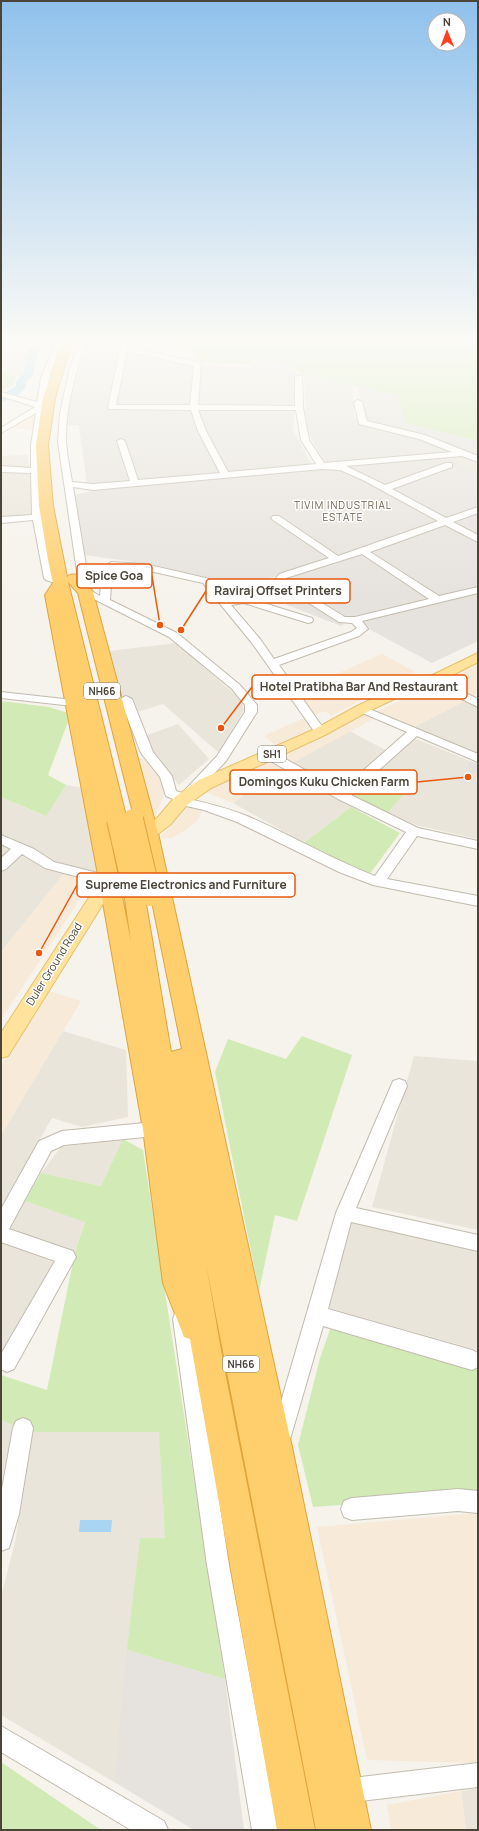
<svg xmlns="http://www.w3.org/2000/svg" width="479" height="1831" viewBox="0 0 479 1831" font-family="Manrope,sans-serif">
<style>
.residential{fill:#eae5da}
.commercial{fill:#f7ead8}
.industrial{fill:#e6e2dd}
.green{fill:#d2eab5}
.water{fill:#a9d4f2}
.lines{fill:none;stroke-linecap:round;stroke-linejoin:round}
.river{fill:#a9d4f2;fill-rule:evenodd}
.minor-casing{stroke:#c2bbae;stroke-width:2}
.major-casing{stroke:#e6c16a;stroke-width:2}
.highway-casing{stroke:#e0a43c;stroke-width:2}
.minor{fill:#fff;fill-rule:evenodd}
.major{fill:#ffe39c;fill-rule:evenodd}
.highway{fill:#ffcf6e;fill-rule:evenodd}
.highway-bridge-casing{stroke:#e0a43c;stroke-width:22;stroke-linecap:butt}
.highway-bridge{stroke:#ffcf6e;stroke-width:20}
.labels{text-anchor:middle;stroke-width:3;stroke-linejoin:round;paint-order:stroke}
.far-neighbourhood-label{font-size:10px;letter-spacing:1px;fill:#6e6250;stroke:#fff}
.shield{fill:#fff;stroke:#817c74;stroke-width:1}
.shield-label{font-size:10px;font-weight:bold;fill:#4b4439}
.street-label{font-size:11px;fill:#4b4439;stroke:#fff}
.leader{fill:none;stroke:#e8590c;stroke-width:1.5}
.callout-dot{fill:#e8590c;stroke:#fff;stroke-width:1.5}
.callout{fill:#fff;stroke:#e8590c;stroke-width:1.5}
.callout-label{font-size:12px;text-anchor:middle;font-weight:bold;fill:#4b4439}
</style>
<rect width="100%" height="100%" fill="#f6f3ec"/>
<path class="residential" d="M28,455L33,499L31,516L1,520V456Z
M462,455L478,463V474L447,457Z
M177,643L242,701L244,710L219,753L163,704L134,713L128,695L120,697L111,668L109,651Z
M465,701L478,708V756L412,728Z
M178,724L209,759L179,785L152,751L145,736Z
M350,731L387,751L339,792L290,764Z
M414,738L470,761L457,782L469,786L478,772V839L416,825L388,813L412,784L379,770Z
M281,767L351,807L304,843L233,803Z
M66,785L83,788L99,875L49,860L10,837L1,835V797L45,816Z
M1,844L66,871L1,952Z
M63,1031L126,1050L128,1117L82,1127L52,1118L1,1206V1135Z
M414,1056L478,1061V1230L372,1207Z
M123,1139L101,1186L41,1173L61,1147Z
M25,1201L85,1221L75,1252L9,1229Z
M352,1221L478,1249V1350L329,1308Z
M1,1242L55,1263L1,1360Z
M1,1420L15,1426L1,1482Z
M160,1431L165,1538L140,1539L114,1782L1,1715V1597L16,1538L29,1432Z
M478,1788V1830H466L461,1791Z"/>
<path class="commercial" d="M37,412L35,430L11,428Z
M382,654L415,672L331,716L325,711L313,715L297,691Z
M478,662V693L472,697L443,681Z
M434,684L465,701L412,728L376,712Z
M365,713L375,718L290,764L280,756Z
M304,718L315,729L276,746L264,736Z
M148,757L161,777L165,791L156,815L149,817L133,760Z
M270,761L281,767L233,803L203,791Z
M189,806L203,809L197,821L189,828L172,838H160Z
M66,871L95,880L80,899L1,1020V952Z
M46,990L81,1001L1,1135V1066Z
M478,1513V1763L367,1760L317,1527Z
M461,1791L466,1830H391L387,1805Z"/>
<path class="industrial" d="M1,341H16L11,352H28L21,376H15L1,366Z
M87,341H141L142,349L197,362L203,366L252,367L258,358L286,364L297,373L293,430L312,465L87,485L79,425H68L70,405Z
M304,374L352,385L354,416L361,424L425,440L457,453L325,463L306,429Z
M358,387L399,396L406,423L478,441V458L462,450L366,423L364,420Z
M447,457L478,474V535L349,466Z
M327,468L353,474L440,522L336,556L276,515L271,516L330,558L270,578L273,581L344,624L341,626L231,583L150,564L84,555L75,495L103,488Z
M446,525L478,543V586L476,588L440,596L369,550Z
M361,553L431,598L348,618L284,579Z
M478,592V641L432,663L367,628L363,621Z
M470,761L478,764V772L469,786L457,782Z
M127,1650L225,1679L244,1830H194L114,1782Z"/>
<path class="green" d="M154,341H478V441L405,423L399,396L304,374L284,364L258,358L250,364L202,363L193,351Z
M1,370L17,377L13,385L2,391H1Z
M1,701L49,707L71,714L48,775L66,785L46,816L1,797Z
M379,770L412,784L388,813L352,795Z
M351,807L400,833L369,875L304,843Z
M302,1036L352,1055L297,1221L275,1215L259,1291L215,1072L228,1039L286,1059Z
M123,1139L143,1150L225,1679L127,1650L140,1538H165L159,1432H29L1,1420V1375L47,1390L75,1252L85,1222L25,1201L41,1173L101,1186Z
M332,1324L478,1369V1495L313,1507L298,1445L320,1358Z
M1,1762L101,1830H1Z"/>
<path class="water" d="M80,1520H112L111,1532H79Z"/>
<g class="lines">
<path class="river" d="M34,341H43L38,353L33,375L26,382V387L19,394L1,402V395L16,386V381L23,374L28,353Z"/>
<g class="minor-casing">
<path id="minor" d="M56,341H62L49,378L39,445L42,517L54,576L65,580L66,582L61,585L46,580L44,578L33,520L1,523V517L32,515L31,473L1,472V466L31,468V445L36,413L1,433V428L35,407L1,396V392L37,402L41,378Z
M80,341H86C76,373 65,408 66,442C67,455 70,469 72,482L93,484L130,481L117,441L121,439L125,441L138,480L220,473L198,431L191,410L109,409L108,407L122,341H128L127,347L201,363L198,405L295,406V377L302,375L303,408L309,440L324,463L452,452L419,439L359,424L354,402L358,400L362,402L367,421L425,435L478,456V462L462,456L346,466L385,485L446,463H452V467L392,489L446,518L478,507V513L453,522L478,535V542L445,525L370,552L439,596L478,587V593L362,621L368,629L359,636L279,665L326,732L320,736L316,734L252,643L203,583L145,570L116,567L112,571L110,600L177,633L240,685L257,705V712L226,761L194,795H186L184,792L186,789L217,756L245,712V705L232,689L169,637L80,592L58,442L60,413L70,367ZM127,351L194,366L190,405H116ZM198,410H296L301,440L316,464L228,472L206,431ZM322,469L340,470L363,480L438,521L338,556L279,516H273L271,518L273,520L329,558L279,574L274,581L339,622L352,623L357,628L351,632L274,659L260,639L231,605L244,603L308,623L312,622L313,620L312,618L244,597L227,600L210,579L145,564L111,562L102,570L100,596L90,590L73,487L93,490ZM362,554L429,599L355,617H345L284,580L286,578Z
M432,677L478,699V707L428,682L426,680Z
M1,692L73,700L79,703L73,706L1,698Z
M126,696L132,699L153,752L172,776L176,791L182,793L185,798C206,803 228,808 247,816C291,835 331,859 375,876L406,832L338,799L265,758L263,755L265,752H273L341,790L407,732L358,711L356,709L362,706L478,754V762L417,736L351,795L418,828L478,841V849L417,836L387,879L478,896V906L373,885L339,872L237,822L204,810L177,804L173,799L166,796L160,777L141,753L120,699Z
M1,835L34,849L54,862L114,877L116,880L114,883L109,885L45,868L22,854L6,869L1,871V858L11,849L1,844Z
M399,1079L405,1081L407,1086L356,1208L478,1235V1251L351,1222L328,1309L472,1350L478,1353V1367L472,1370L323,1326L291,1436L288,1443L281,1446L274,1443L271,1436L336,1213L391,1086L393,1081Z
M155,1122L161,1124L163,1129L161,1134L155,1136L64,1145L51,1151L9,1229L73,1251L76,1257L14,1369L7,1372L1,1369V1354L55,1261L1,1242V1209L39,1141L62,1131Z
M182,1310L189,1313L191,1319L229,1565L278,1830H252L207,1565L173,1319L175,1313Z
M23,1418L30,1421L33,1428L19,1514L9,1548L1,1551V1494L13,1428L16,1421Z
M458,1489L478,1491V1513L458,1511L352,1520L344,1517L341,1509L344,1501L352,1498Z
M1,1726L164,1821L168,1830H131L1,1752Z
M478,1763V1787L344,1803L335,1800L332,1791L335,1782L344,1779Z"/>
</g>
<g class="major-casing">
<path id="major" d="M478,653V662L427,688L411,691L367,712L325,735L211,788L187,805L170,825L154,837L148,838L142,837L140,833L142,829L158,817L175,797L199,780L315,729L357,706L402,685L418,682Z
M109,874L115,876L118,880L8,1056L1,1058V1033L103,876Z"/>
</g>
<g class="highway-casing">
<path id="highway" d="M62,341H72L55,398L48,445L53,506L67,577C77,568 87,584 93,592L158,833L292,1447L371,1830H316L206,1264L224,1367L315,1830H277L190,1339L184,1337L163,1283L143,1129L99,880L45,595L53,583L49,565L39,506L36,445L43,398ZM68,582L78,593L138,833L182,1049L171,1052L145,898L142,893L135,891L128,893L125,898L131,942L101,790L107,820L110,824L117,826L124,824L127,820Z"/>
</g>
<use href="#minor" class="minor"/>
<use href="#major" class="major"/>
<use href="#highway" class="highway"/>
<g class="highway-bridge-casing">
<path id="highway-bridge" d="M133,819L151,896
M117,820L135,898"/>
</g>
<use href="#highway-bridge" class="highway-bridge"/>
</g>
<linearGradient id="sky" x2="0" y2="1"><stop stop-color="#8fc1ec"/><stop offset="0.57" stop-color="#fbfaf6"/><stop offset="1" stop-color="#fbfaf6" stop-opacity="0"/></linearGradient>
<rect width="479" height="597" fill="url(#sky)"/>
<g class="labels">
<g class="far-neighbourhood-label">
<text x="343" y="509">TIVIM INDUSTRIAL<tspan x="343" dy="12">ESTATE</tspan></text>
</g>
<g class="shield">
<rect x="84" y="683" width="36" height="16" rx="3"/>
<rect x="258" y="746" width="28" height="16" rx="3"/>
<rect x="223" y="1356" width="36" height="16" rx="3"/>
</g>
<g class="shield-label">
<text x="102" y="695">NH66</text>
<text x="272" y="758">SH1</text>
<text x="241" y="1368">NH66</text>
</g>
<g class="street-label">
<text transform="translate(54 964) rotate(-58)" y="4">Duler Ground Road</text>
</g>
</g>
<path class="leader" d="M160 625L152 576M181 630L206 591M221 728L252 687M468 777L417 782M39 953L77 885"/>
<g class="callout-dot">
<circle cx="160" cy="625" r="4"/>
<circle cx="181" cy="630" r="4"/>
<circle cx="221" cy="728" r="4"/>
<circle cx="468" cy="777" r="4"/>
<circle cx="39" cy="953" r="4"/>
</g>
<g class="callout">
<rect x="77" y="564" width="75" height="24" rx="4"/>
<rect x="206" y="579" width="144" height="24" rx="4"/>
<rect x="252" y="675" width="215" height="24" rx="4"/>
<rect x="230" y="770" width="187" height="24" rx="4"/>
<rect x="77" y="873" width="218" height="24" rx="4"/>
</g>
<g class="callout-label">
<text x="114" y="580">Spice Goa</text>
<text x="278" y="595">Raviraj Offset Printers</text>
<text x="359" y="691">Hotel Pratibha Bar And Restaurant</text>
<text x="324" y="786">Domingos Kuku Chicken Farm</text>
<text x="186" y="889">Supreme Electronics and Furniture</text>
</g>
<rect width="479" height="1831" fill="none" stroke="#4b4439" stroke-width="4"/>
<g transform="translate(447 32) rotate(359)"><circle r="19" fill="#ffffff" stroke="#b7b4b0"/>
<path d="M0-3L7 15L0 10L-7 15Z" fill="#fc3f1d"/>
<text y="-6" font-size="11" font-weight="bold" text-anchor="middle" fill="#4b4439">N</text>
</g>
</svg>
